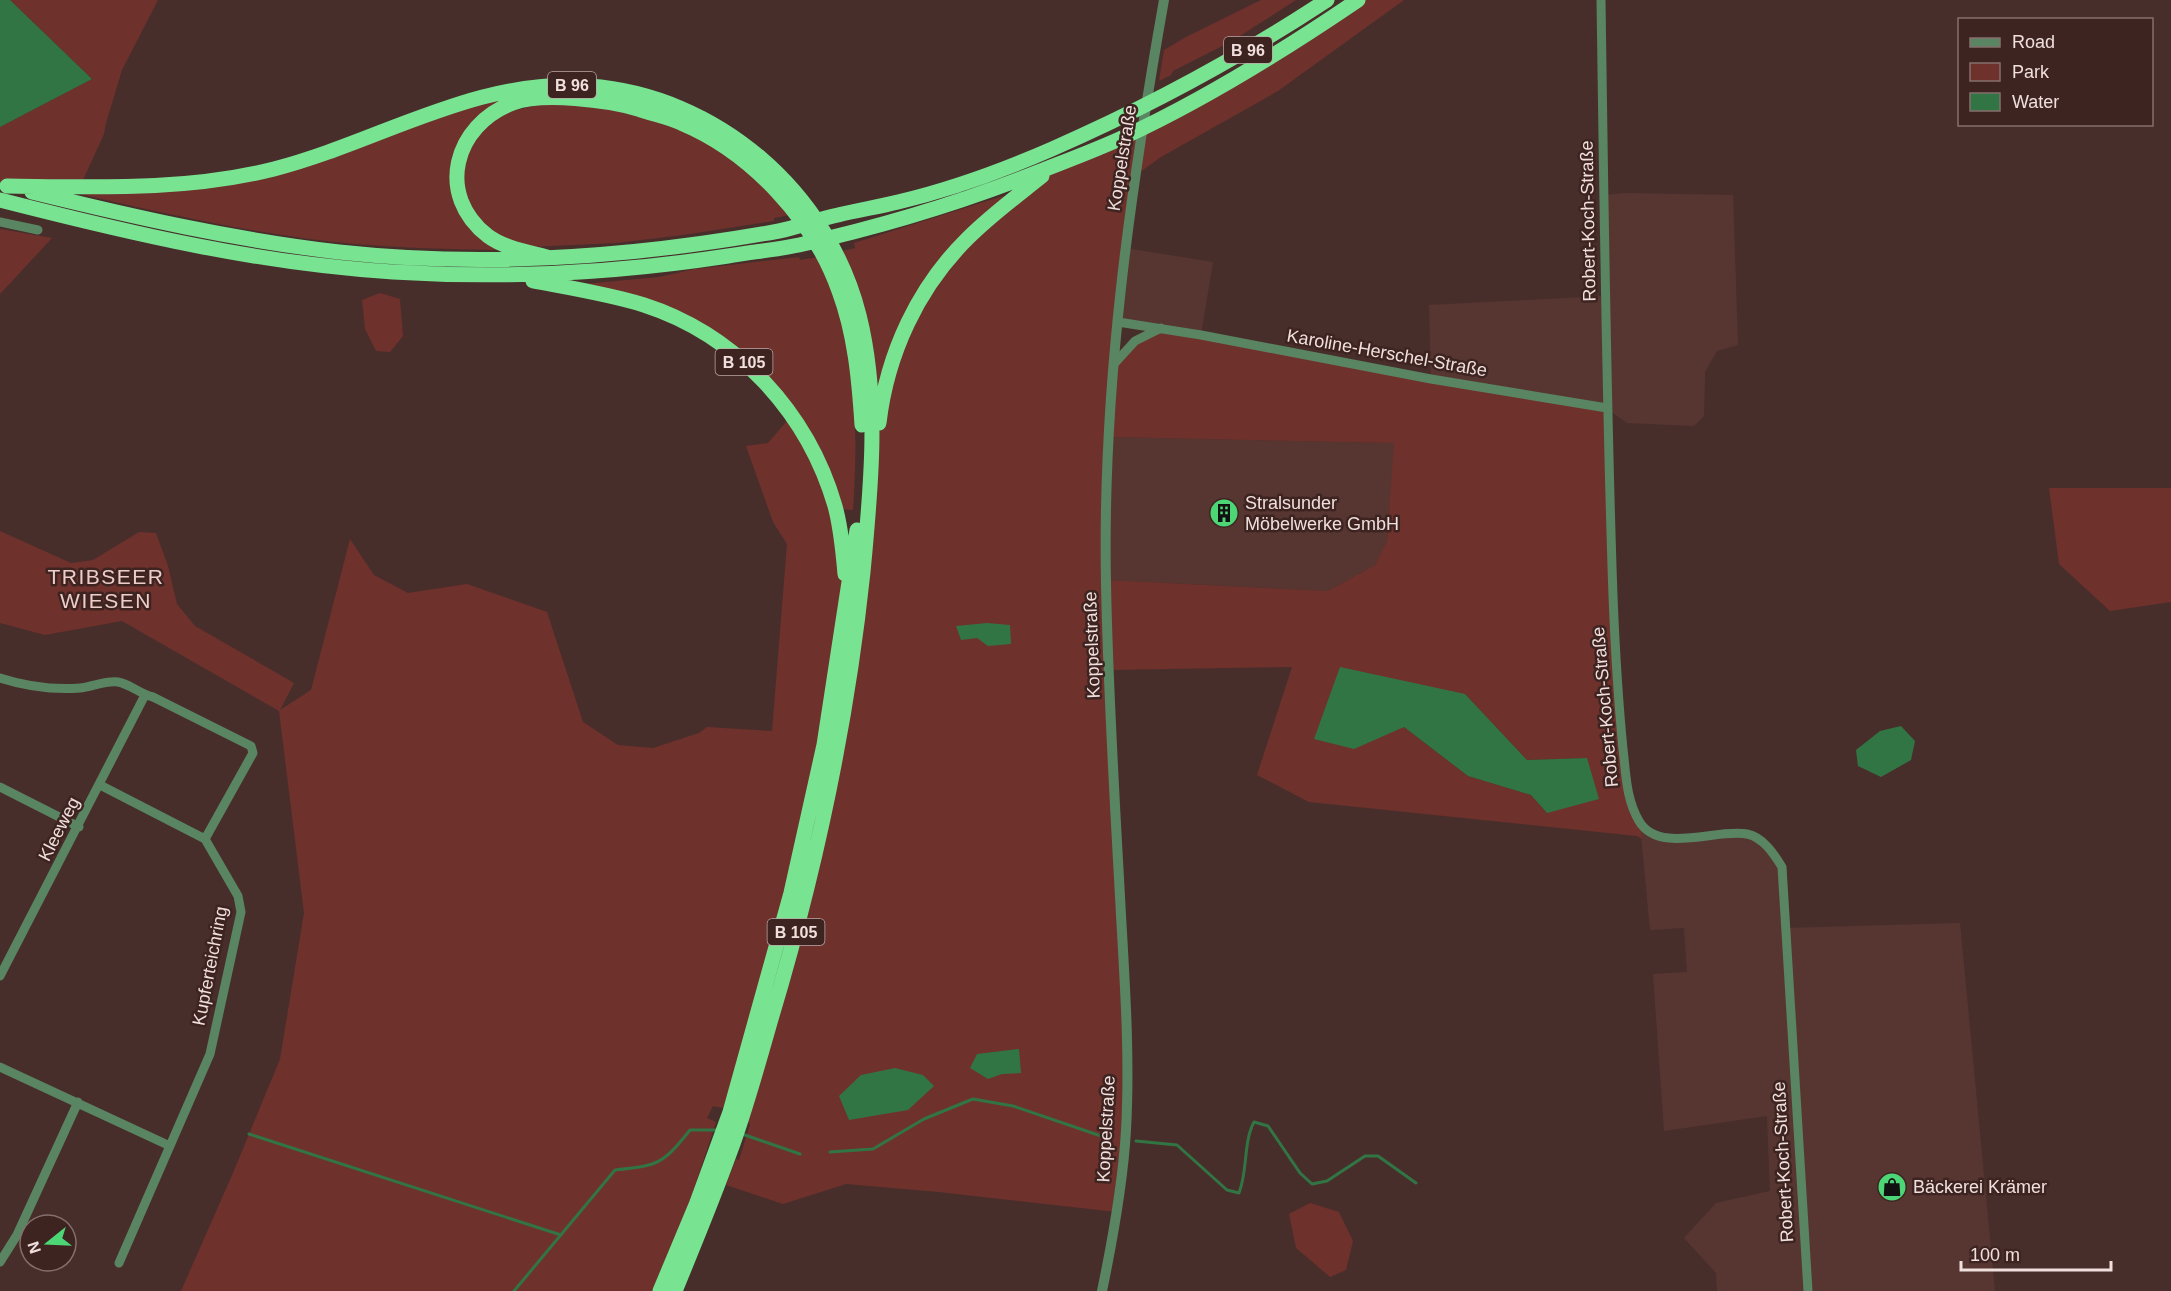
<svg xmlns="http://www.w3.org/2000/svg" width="2171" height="1291" viewBox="0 0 2171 1291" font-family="Helvetica,sans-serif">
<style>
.built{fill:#573632}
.green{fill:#6f312c;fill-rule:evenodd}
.water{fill:#327544}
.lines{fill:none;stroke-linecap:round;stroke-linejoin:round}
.stream{stroke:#327544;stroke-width:3}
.minor{stroke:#598562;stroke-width:9}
.tertiary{stroke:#598562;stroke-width:10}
.trunk{stroke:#78e492;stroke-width:15}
.labels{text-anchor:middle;stroke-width:5;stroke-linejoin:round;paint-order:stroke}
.shield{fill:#3d2421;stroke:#baa7a5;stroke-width:1.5}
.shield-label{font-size:16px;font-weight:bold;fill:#f0dfdd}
.street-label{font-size:18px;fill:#f0dfdd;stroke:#3d2421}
.poi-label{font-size:18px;fill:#f0dfdd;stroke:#3d2421;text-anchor:start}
.quarter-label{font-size:21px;letter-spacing:1.5px;fill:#eecdc9;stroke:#3d2421}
</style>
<rect width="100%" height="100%" fill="#482e2b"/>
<path class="built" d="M1627,193L1733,195L1738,345L1717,351L1705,372L1704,416L1694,426L1627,423L1606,408L1431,379L1429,305L1605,296L1604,195Z
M1125,248L1213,262L1201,335L1118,322Z
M1109,437L1395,443L1387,541L1375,565L1328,591L1106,580Z
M1640,824L1669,839L1747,834L1762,841L1782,867L1786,928L1960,923L1995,1291H1717L1716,1273L1684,1238L1716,1203L1770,1191L1767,1116L1664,1131L1653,974L1687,972L1684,928L1650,930Z"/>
<path class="green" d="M10,0H158L122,70L106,123L104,134L83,180L0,184V127L92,79Z
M1261,0H1296L1232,41L1173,71L1171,75L1159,81L1164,50L1186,37Z
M1358,0H1404L1278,91L1161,157L1136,175L1114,363L1135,341L1161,328L1607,408L1615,658L1629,802L1640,824L1642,839L1637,836L1309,802L1257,775L1292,667L1109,670L1126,1038L1117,1212L939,1192L846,1184L783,1204L726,1185L736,1159L739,1160L750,1125L744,1115L804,903L868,518L884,388L935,277L1055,166L1090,154ZM1109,437L1394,443L1387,541L1375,565L1328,591L1106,580ZM1465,694L1527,760L1587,758L1547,813L1531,795L1468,776L1404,727Z
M599,92L741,155L611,98L490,107L452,177L498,248L497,250C450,249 403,248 355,244C256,235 159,212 62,190L196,187L480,102Z
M546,102L623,108L696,135L732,158L762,183L790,215L774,218V221L683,235L616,243L531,247L503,240L465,204L463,154L492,117Z
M1003,196L1005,200L943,258L878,397L838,252L855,248L854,243Z
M0,229L52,238L0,294Z
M799,257L800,260L818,257C856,339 859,421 853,510L839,509L825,468L730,346L573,285L659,277L695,269Z
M380,293L400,299L403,336L390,352L376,351L365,329L362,300Z
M792,415L827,483L847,598L824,745L760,1007L723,1108L713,1106L707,1118L716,1122L691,1198L652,1291H181L233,1173L280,1059L304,913L279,711L122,621L45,635L0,623V531L71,563L93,560L139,532L156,533L168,566L177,604L195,626L294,683L280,710L311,690L350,539L374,575L408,593L467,584L547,612L583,722L618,745L653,748L699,733L707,727L772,731L787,544L773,522L746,446L768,443Z
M2049,488H2171V602L2110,611L2059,564Z
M1310,1203L1339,1212L1353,1241L1346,1270L1330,1277L1296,1248L1289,1214Z"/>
<path class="water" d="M0,0H10L92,79L0,127Z
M987,623L1010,625L1011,644L988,646L977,638L961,640L956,626Z
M1340,667L1465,694L1527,760L1587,758L1599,799L1547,813L1531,795L1468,776L1404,727L1354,749L1314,739Z
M1901,726L1915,741L1911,760L1881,777L1858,766L1856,750L1880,731Z
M1019,1049L1021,1073L1002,1074L988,1079L970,1068L977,1054Z
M895,1068L923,1075L934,1086L908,1110L849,1120L839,1096L861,1075Z"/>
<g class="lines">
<path class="stream" d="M249,1134L561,1235
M742,1134L800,1154
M1136,1141L1177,1145L1227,1190L1239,1193C1248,1170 1243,1143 1254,1122L1268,1126L1300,1173L1312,1184L1327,1181L1365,1156H1378L1416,1183
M830,1152L873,1149L924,1119L973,1099L1013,1106L1104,1137
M514,1291L615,1170C659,1165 662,1165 690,1130H718"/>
<path class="minor" d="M1601,0C1604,199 1606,397 1613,596C1615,647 1618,698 1623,749C1626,774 1626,799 1639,821C1659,855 1717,828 1747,834C1763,837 1774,854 1782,867L1808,1291
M0,222L38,230
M1118,322L1201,335L1431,379L1607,408
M1114,364L1135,341L1161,328
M0,678C25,686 53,690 80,688C91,687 107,680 118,682C130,684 140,694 153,697L251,746L253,753L205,839
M100,785L205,839L238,896L241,912L210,1054L119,1263
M0,787L79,827
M0,976L145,695
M0,1067L170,1146
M0,1262L17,1235L78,1102"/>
<path class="tertiary" d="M1102,1291C1113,1238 1123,1184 1126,1130C1130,1059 1125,986 1121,915C1115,804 1108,694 1106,583C1102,387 1130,192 1164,0"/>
<path class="trunk" d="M7,186C97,187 186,191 274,169C379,142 477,77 589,86C717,95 828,192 859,315C880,398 871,488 863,572C847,724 815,873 771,1019C758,1064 746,1109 730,1152C713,1199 694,1245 675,1291
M32,192C134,217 235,240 339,252C485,268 635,257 779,231C799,227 818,219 838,215C858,210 878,207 898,202C949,190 1004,170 1052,149C1148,107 1239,58 1327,0
M0,200C129,233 260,264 393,272C505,279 617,273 728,256C751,252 775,250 799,245C880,227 960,203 1038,172C1066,161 1096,150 1124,137C1206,99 1283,51 1358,0
M547,257C528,252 504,248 488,236C435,195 454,125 513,103C542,92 608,100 638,109C652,114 668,117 681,123C751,152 814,220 839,291C855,334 859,379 862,425
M533,281C570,288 608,294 644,305C737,335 808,413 835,506C841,528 843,551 845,574
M879,423C887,354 918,287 968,238C991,215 1017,196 1042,176
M660,1291L696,1205L730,1112L791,893L824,745L857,530"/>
</g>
<defs>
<g id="building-disc" transform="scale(1.5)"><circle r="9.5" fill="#4dd676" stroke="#3d2421"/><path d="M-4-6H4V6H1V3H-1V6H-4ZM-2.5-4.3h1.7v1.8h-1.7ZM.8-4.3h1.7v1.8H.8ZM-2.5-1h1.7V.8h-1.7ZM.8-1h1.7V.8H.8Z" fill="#111"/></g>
<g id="shop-disc" transform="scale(1.5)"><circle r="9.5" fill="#4dd676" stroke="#3d2421"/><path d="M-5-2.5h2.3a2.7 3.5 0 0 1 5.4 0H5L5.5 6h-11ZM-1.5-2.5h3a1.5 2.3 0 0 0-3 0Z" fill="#111"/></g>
</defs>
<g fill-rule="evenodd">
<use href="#building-disc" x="1224" y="513"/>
<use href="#shop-disc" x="1892" y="1187"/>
</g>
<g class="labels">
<g class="shield">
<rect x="1224" y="37" width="48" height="26" rx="4.5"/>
<rect x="548" y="72" width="48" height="26" rx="4.5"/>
<rect x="715.5" y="349" width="57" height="26" rx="4.5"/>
<rect x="767.5" y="919" width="57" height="26" rx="4.5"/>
</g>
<g class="shield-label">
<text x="1248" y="56">B 96</text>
<text x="572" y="91">B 96</text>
<text x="744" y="368">B 105</text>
<text x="796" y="938">B 105</text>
</g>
<g class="street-label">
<text transform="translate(1122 158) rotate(-81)" y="6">Koppelstraße</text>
<text transform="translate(1588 221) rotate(-91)" y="6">Robert-Koch-Straße</text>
<text transform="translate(1387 353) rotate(10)" y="6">Karoline-Herschel-Straße</text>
<text transform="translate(1092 645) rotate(-92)" y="6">Koppelstraße</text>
<text transform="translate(1605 707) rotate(-95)" y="6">Robert-Koch-Straße</text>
<text transform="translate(59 829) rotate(-63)" y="6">Kleeweg</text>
<text transform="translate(210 966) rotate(-79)" y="6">Kupferteichring</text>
<text transform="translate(1106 1129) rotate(-87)" y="6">Koppelstraße</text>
<text transform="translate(1783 1162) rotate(-93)" y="6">Robert-Koch-Straße</text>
</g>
<g class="poi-label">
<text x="1245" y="509">Stralsunder<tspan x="1245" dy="21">Möbelwerke GmbH</tspan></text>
<text x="1913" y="1193">Bäckerei Krämer</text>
</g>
<g class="quarter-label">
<text x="106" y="584">TRIBSEER<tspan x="106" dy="24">WIESEN</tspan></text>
</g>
</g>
<rect x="1958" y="18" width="195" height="108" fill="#3d2421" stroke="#856f6c" stroke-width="1.5"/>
<rect x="1970" y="38" width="30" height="9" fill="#598562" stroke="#856f6c" stroke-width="1.5"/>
<text x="2012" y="48" font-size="18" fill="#f0dfdd">Road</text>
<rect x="1970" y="63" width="30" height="18" fill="#6f312c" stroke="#856f6c" stroke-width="1.5"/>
<text x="2012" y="78" font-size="18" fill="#f0dfdd">Park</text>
<rect x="1970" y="93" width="30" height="18" fill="#327544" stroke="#856f6c" stroke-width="1.5"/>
<text x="2012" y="108" font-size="18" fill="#f0dfdd">Water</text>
<g transform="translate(48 1243) rotate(252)"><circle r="28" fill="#3d2421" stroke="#856f6c" stroke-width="1.5"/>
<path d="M0-4.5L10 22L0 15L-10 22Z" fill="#4dd676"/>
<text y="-9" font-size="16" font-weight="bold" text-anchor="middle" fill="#f0dfdd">N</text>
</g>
<path d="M1961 1261v9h150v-9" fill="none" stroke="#f0dfdd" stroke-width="3"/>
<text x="1970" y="1261" font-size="18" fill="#f0dfdd" stroke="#3d2421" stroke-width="4.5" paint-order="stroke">100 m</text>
</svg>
